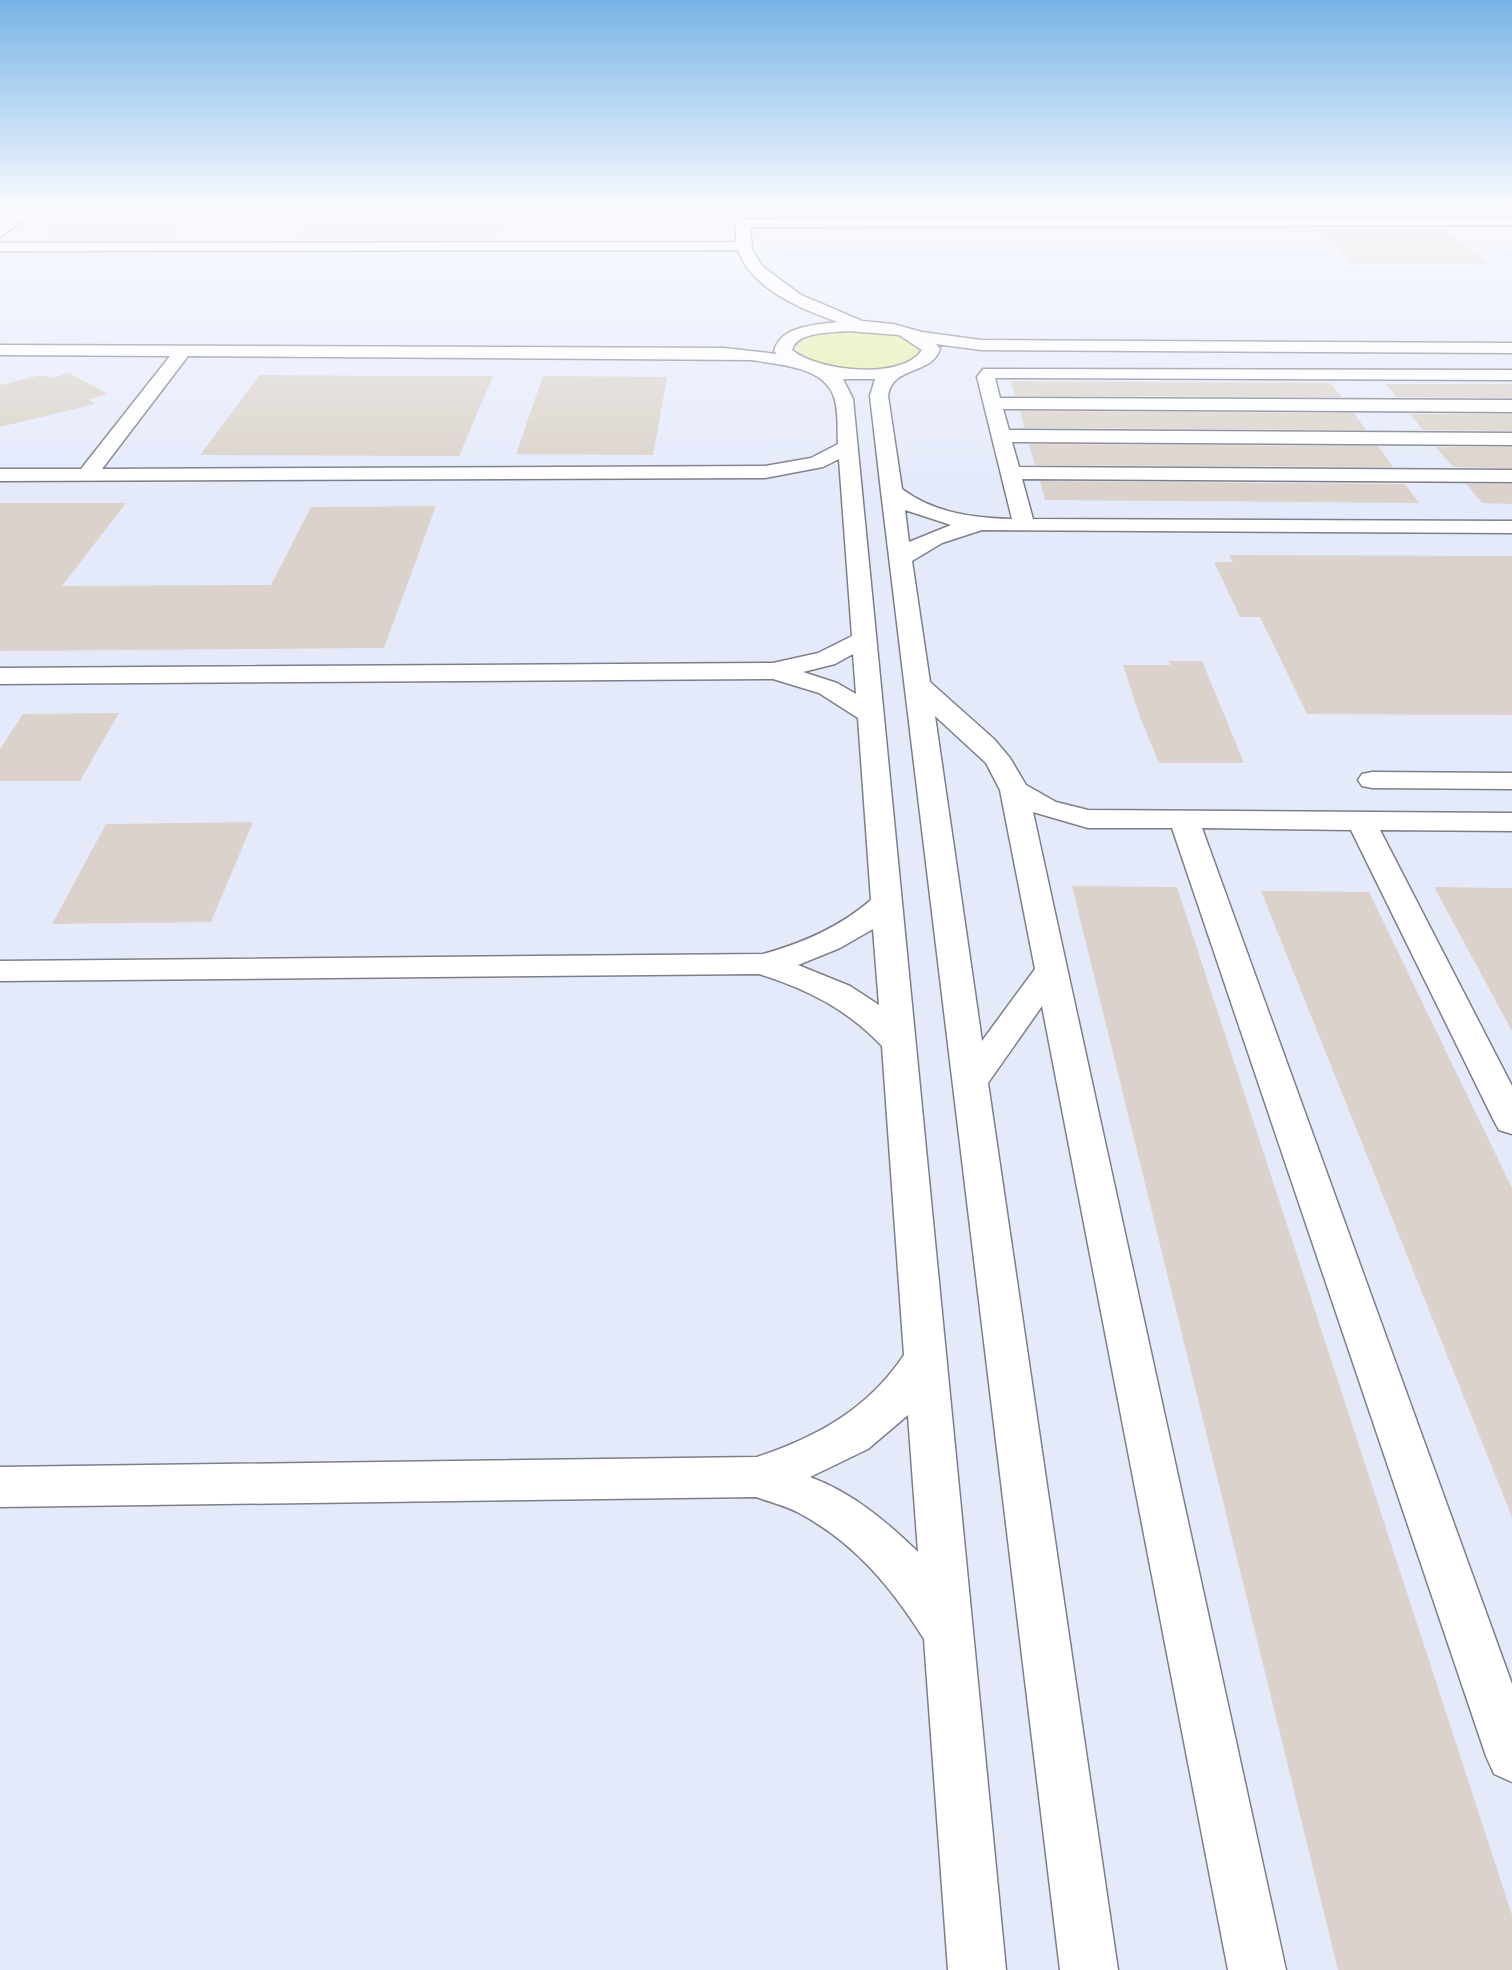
<svg xmlns="http://www.w3.org/2000/svg" width="1512" height="1970" viewBox="0 0 1512 1970" font-family="'DM Sans',sans-serif">
<style>
.built{fill:#e5eafb}
.green{fill:#e4eea4}
.building{fill:#dbd3cb}
.lines{fill:none;stroke-linecap:round;stroke-linejoin:round}
.minor-casing{stroke:#7d7f88;stroke-width:3}
.minor{fill:#fff;fill-rule:evenodd}
</style>
<rect width="100%" height="100%" fill="#f1f4fe"/>
<path class="built" d="M0,205H1512V1970H0Z"/>
<path class="green" d="M847,330C871,331 911,328 923,352C918,356 913,362 908,364C882,376 818,372 797,353V345C811,333 829,332 847,330Z"/>
<path class="building" d="M82,205H200L170,235H45Z
M323,205H507L496,237L300,238Z
M1374,205H1414L1426,215H1385Z
M1442,227L1489,265H1355L1319,230Z
M69,373L108,394L89,399L95,404L0,427V385L41,375L51,378Z
M260,375L396,376H493L459,456L200,455Z
M543,376L667,377L653,455L516,454Z
M1011,381L1330,383L1342,397L1015,396Z
M1386,384H1512V398L1396,397Z
M1020,411L1354,413L1366,430L1024,428Z
M1410,414H1512V431L1423,430Z
M1029,444L1378,446L1393,467L1035,465Z
M1436,447H1512V468L1453,467Z
M1040,481L1405,484L1419,503L1045,500Z
M1466,484H1512V504L1482,503Z
M0,503H126L62,586L271,585L311,507L436,506L384,648L0,651Z
M1229,555L1512,556V715L1307,714L1260,617H1240L1214,562H1233Z
M1169,661H1202L1244,763H1159L1140,717L1123,665H1170Z
M119,713L80,781H0V749L23,714Z
M253,822L211,922L52,924L106,824Z
M1072,886L1177,887L1512,1915V1970H1338Z
M1434,887L1512,888V1031Z
M1261,891L1369,892L1512,1188V1517Z"/>
<g class="lines">
<g class="minor-casing">
<path id="minor" d="M29,205H44L0,237V226Z
M1512,217V225L750,227L752,249L762,266L801,295L862,321L893,324L922,332L981,340L1512,343V353L981,350L936,344L940,349C931,376 892,365 888,396L902,489C934,513 973,518 1012,519L977,377L983,369L1512,370V380L995,378L1000,398L1512,400V412L1003,409L1009,430L1512,433V445L1012,442L1019,467L1512,470V482L1022,479L1033,519L1512,521V533L982,530L942,543L912,561L930,682L994,739L1010,758L1026,785L1056,802L1088,810L1512,813V831L1380,830L1512,1086V1134L1499,1130L1494,1121L1351,830L1202,828L1512,1684V1782L1494,1774L1486,1756L1172,828H1088L1033,812L1286,1970H1228L1042,1006L988,1083L1118,1970H1060L881,491L870,396L875,379H843L853,399L1006,1970H948L924,1639C891,1587 855,1543 799,1513C786,1506 770,1502 756,1497L0,1507V1467L757,1457C817,1437 868,1409 904,1355L882,1046C847,1009 807,989 759,974L0,981V961L763,954C803,943 840,927 871,900L858,718L819,693L773,679L0,684V668L773,663L818,653L852,636L839,459L823,467L765,478L0,481V469H81L170,356L0,355V345L724,348L777,354L774,351C781,325 816,325 838,322C802,309 752,290 738,250L0,251V243L736,242V223L743,219ZM848,331L899,335L922,350C902,381 817,371 792,350C797,331 832,333 848,331ZM188,356L752,360C779,365 824,366 834,397C839,411 837,430 838,444L811,458L765,466L102,469ZM905,510L951,525L909,542ZM853,654L856,694L837,683L803,672L835,664ZM935,716L986,763L1000,790L1035,969L982,1041ZM873,929L879,1005L850,986L798,965L840,948ZM908,1415L918,1552C886,1521 853,1493 810,1477L868,1449Z
M1372,772L1512,773V789L1372,788L1362,786L1358,780L1362,774Z"/>
</g>
<use href="#minor" class="minor"/>
</g>
<linearGradient id="sky" x2="0" y2="1"><stop stop-color="#78b4e6"/><stop offset="0.43" stop-color="#f9faff"/><stop offset="1" stop-color="#f9faff" stop-opacity="0"/></linearGradient>
<rect width="1512" height="481" fill="url(#sky)"/>
</svg>
